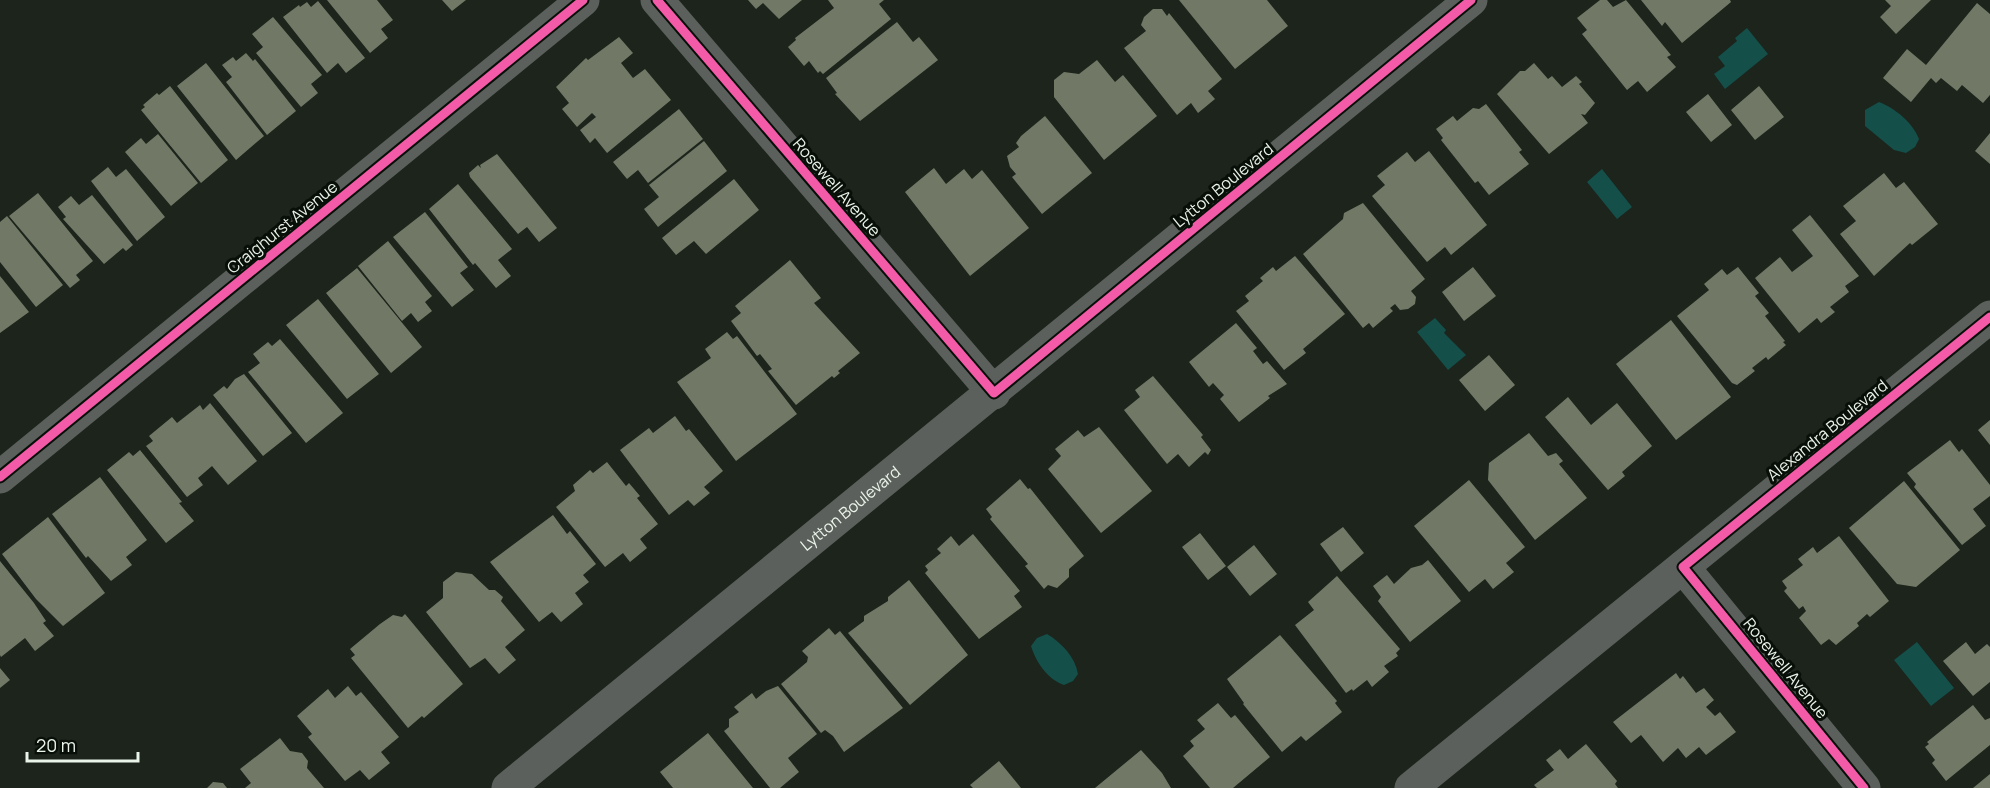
<svg xmlns="http://www.w3.org/2000/svg" width="1990" height="788" viewBox="0 0 1990 788" font-family="Manrope,sans-serif">
<style>
.water{fill:#144f4a}
.building{fill:#717966}
.lines{fill:none;stroke-linecap:round;stroke-linejoin:round}
.minor{stroke:#5c605d;stroke-width:33}
.cycleway-casing{stroke:#080f08;stroke-width:13}
.cycleway{stroke:#f35aa7;stroke-width:9}
.labels{text-anchor:middle;stroke-width:6;stroke-linejoin:round;paint-order:stroke}
.street-label{font-size:16px;fill:#eaf4e9;stroke:#080f08}
</style>
<rect width="100%" height="100%" fill="#1c241c"/>
<path class="water" d="M1747,28L1768,54L1725,89L1714,74L1725,66L1718,57L1737,41L1735,38Z
M1879,102C1895,108 1913,123 1919,139L1915,147L1906,153L1894,150L1865,126V110Z
M1602,169L1632,207L1617,219L1587,182Z
M1435,318L1446,330L1444,333L1466,355L1448,370L1417,332Z
M1047,634C1062,643 1075,657 1078,674L1073,681L1064,685C1047,679 1036,662 1031,646L1037,638Z
M1917,642L1954,688L1931,706L1894,660Z"/>
<path class="building" d="M327,0H377L393,20L381,29L388,38L370,53Z
M442,0H466L452,11Z
M748,0H802L779,19L763,3L756,9Z
M828,0H884L879,4L891,19L823,74L820,71L818,73L809,61L804,66L788,47L796,40L795,38L834,8Z
M1179,0H1267L1288,26L1235,69Z
M1600,0H1607L1613,7L1626,0L1671,55L1667,57L1676,67L1647,92L1638,81L1627,90L1582,34L1587,30L1577,18Z
M1641,0H1730L1731,2L1682,43L1665,22L1662,26Z
M1885,0H1931L1896,34L1880,17L1891,6Z
M318,1L365,58L346,73L338,63L327,73L283,17L299,5L300,7L307,2L311,7Z
M1977,3L1990,14V95L1983,103L1962,85L1957,91L1941,78L1936,83L1931,78L1911,102L1883,78L1907,49L1926,65Z
M1153,9H1162L1167,16L1169,13L1222,79L1208,91L1215,99L1198,113L1191,103L1177,115L1124,48L1146,31L1141,25L1144,17Z
M273,17L322,75L311,84L318,93L301,107L256,53L263,47L252,34Z
M897,22L913,42L919,37L938,60L860,121L835,94L837,93L826,78Z
M619,37L633,53L621,63L633,78L645,69L671,100L607,153L595,138L590,143L580,130L596,117L592,113L577,127L562,109L569,103L556,87L586,58L588,60Z
M246,53L253,61L255,59L296,111L267,135L226,82L232,77L222,65L233,57L236,61Z
M1097,60L1115,82L1123,75L1157,116L1104,160L1054,97V80L1064,72L1079,74Z
M206,63L264,136L236,160L177,86Z
M1534,63L1548,79L1552,76L1562,87L1576,76L1582,82L1579,84L1595,103L1585,115L1581,114L1588,123L1549,154L1497,94L1520,71H1525Z
M170,86L228,160L201,183L141,110L145,107L143,105L157,93L159,95Z
M1759,86L1784,117L1755,140L1731,110Z
M1708,94L1732,125L1711,142L1686,112Z
M1486,104L1522,150L1519,152L1529,164L1489,195L1478,181L1475,183L1441,140L1443,138L1436,129L1453,116L1457,121L1473,108L1479,109Z
M679,109L703,139L648,183L638,170L627,179L613,162Z
M1045,116L1092,173L1042,214L1012,177L1016,174L1010,167L1007,156L1019,147L1016,143L1021,136Z
M1990,133V164L1975,151Z
M158,134L198,183L171,206L125,152L141,138L146,144Z
M704,141L727,171L658,227L644,209L659,197L649,185Z
M1429,151L1487,225L1451,255L1445,247L1427,262L1372,196L1385,185L1377,176L1407,152L1415,162Z
M497,154L557,228L539,242L527,227L518,234L470,177L469,173L478,165L481,168L480,165Z
M108,167L116,177L126,169L165,217L137,241L91,181Z
M934,168L946,184L964,169L972,179L982,170L1029,228L970,276L905,192Z
M1884,173L1896,188L1904,182L1938,224L1912,245L1910,243L1874,276L1840,234L1856,221L1843,206Z
M734,179L759,210L706,254L694,241L676,255L662,238Z
M458,184L512,249L498,260L511,276L496,288L475,263L473,265L429,209Z
M38,193L93,261L76,275L80,280L70,288L9,216Z
M92,195L133,245L126,251L123,248L104,264L63,219L66,217L58,207L71,196L79,205Z
M1363,203L1425,279L1411,291L1416,297L1415,304L1408,309L1400,310L1395,304L1390,308L1393,311L1373,328L1369,323L1363,328L1303,254L1343,219L1344,213Z
M425,212L468,267L460,273L474,290L452,307L393,237Z
M1810,215L1859,276L1845,286L1849,292L1830,307L1835,312L1821,323L1817,318L1799,333L1755,278L1780,257L1792,272L1813,256L1792,230Z
M7,216L63,285L36,307L0,262V222Z
M388,241L432,296L425,302L432,311L418,322L411,313L402,321L358,266Z
M1295,256L1345,314L1303,349L1306,353L1284,370L1236,311L1249,301L1245,296L1263,281L1260,278L1273,267L1276,271Z
M790,260L821,298L814,303L860,353L838,371L840,373L834,378L832,376L796,405L768,371L772,369L760,354L757,356L731,321L741,313L735,306Z
M1473,267L1496,296L1464,321L1442,292Z
M1738,267L1759,293L1755,296L1769,313L1765,316L1785,341L1783,342L1786,345L1768,360L1766,357L1752,368L1755,371L1737,385L1732,383L1677,316L1709,290L1704,284L1722,269L1727,275Z
M357,268L422,347L391,373L326,293Z
M0,276L29,312L0,333Z
M318,299L379,374L347,399L286,325Z
M1671,320L1731,397L1676,440L1616,364Z
M1236,323L1257,348L1253,351L1263,364L1267,361L1287,384L1268,396L1270,398L1239,422L1220,399L1224,395L1213,383L1209,387L1189,362Z
M727,332L733,339L737,336L797,414L736,461L677,382L711,358L705,349Z
M280,339L343,413L306,443L248,372L260,363L253,354L268,342L272,346Z
M1489,355L1515,385L1485,411L1459,380Z
M244,374L292,433L263,456L213,395L224,386L227,389L235,379Z
M1153,376L1203,435L1201,437L1211,450L1208,455L1205,452L1189,467L1178,454L1167,464L1124,410L1140,397L1135,390Z
M1568,397L1591,425L1617,403L1652,446L1622,472L1625,476L1608,490L1545,417Z
M210,403L257,461L228,485L212,466L198,478L203,485L187,497L146,446L153,441L149,436L172,417L177,423L200,405L203,410Z
M675,416L686,431L689,429L723,471L704,487L710,493L694,506L688,500L669,515L620,450L649,428L653,433Z
M1990,420V445L1978,430Z
M1099,427L1152,491L1101,533L1048,469L1061,456L1055,449L1078,430L1084,437Z
M1529,433L1548,456L1556,453L1563,461L1559,464L1587,498L1535,540L1488,480L1489,463Z
M1950,440L1959,452L1962,449L1990,485V496L1973,509L1986,526L1962,545L1914,487L1916,484L1907,473Z
M140,450L182,502L179,503L194,521L166,543L107,470L129,452L133,456Z
M607,462L626,486L629,483L640,496L637,498L658,524L640,539L647,548L630,562L623,553L605,567L556,507L575,491L573,485L590,470L593,473Z
M100,477L147,540L126,557L132,565L111,581L88,556L86,558L52,514Z
M1020,479L1028,489L1030,488L1084,556L1069,569V577L1057,588L1048,585L1044,589L1025,566L1028,564L990,519L992,517L986,509Z
M1469,480L1525,547L1506,563L1514,572L1493,589L1485,579L1469,592L1414,526Z
M1904,481L1960,550L1916,587L1897,584L1849,528Z
M553,515L567,534L570,531L596,564L583,575L589,582L575,593L583,604L561,622L552,612L539,622L490,562Z
M48,517L105,593L63,626L36,599L2,554Z
M1343,527L1364,553L1341,572L1320,544Z
M1200,533L1226,566L1208,580L1182,547Z
M973,534L1020,591L1014,596L1022,607L979,639L925,573L928,570L925,566L941,553L937,549L951,536L959,546Z
M1839,536L1889,601L1870,617L1867,614L1857,623L1859,626L1836,645L1829,639L1821,645L1799,618L1806,611L1803,606L1799,609L1784,591L1787,588L1782,581L1803,565L1798,559L1813,547L1817,553Z
M1254,545L1277,574L1250,596L1227,567Z
M1428,560L1461,601L1410,642L1378,601L1381,597L1373,586L1387,575L1394,584L1411,568L1422,565Z
M0,561L34,603L46,621L43,623L54,636L35,651L25,638L1,657L0,655Z
M456,572L472,574L489,590H495L503,597L501,601L525,630L505,647L516,660L499,674L485,658L470,668L426,612L443,598V582Z
M1337,576L1400,649L1396,653L1398,656L1384,666L1389,672L1372,687L1367,680L1353,691L1352,689L1346,693L1295,625L1314,610L1308,602Z
M909,580L968,655L910,705L848,633L864,621V616L888,601V597Z
M405,614L463,684L424,718L422,716L408,728L351,658L355,655L350,649L380,624L393,615L402,617Z
M829,628L835,635L840,631L903,708L844,752L833,736L825,730L821,733L781,684L807,662L808,657L802,651Z
M1280,635L1337,701L1335,703L1342,712L1306,741L1301,736L1282,752L1243,704L1244,703L1227,679Z
M1966,642L1975,654L1987,644L1990,647V682L1973,696L1943,661Z
M0,668L10,680L0,688Z
M1676,673L1680,679L1683,676L1696,693L1704,688L1714,700L1706,707L1715,716L1720,712L1736,732L1706,755L1699,747L1686,758L1678,748L1663,762L1641,735L1631,743L1613,722Z
M348,686L356,696L361,692L399,737L381,752L390,763L369,780L360,770L345,781L308,737L312,734L297,716L328,689L335,698Z
M778,686L817,734L788,758L799,772L780,788H770L724,731L729,727V719L739,712L734,707L752,693L756,699L766,691Z
M1218,703L1231,718L1235,715L1270,757L1233,788H1210L1183,756L1194,746L1190,741L1205,729L1197,720Z
M1973,705L1985,720L1990,718V745L1946,781L1932,763L1935,760L1925,747L1929,744L1927,742Z
M708,733L753,788H673L660,772Z
M280,738L290,751L302,753L308,761L307,768L324,788H245L251,783L240,769Z
M1586,744L1617,781L1615,784L1618,788H1537L1534,785L1554,770L1546,760L1560,749L1568,759Z
M1141,750L1162,773L1171,788H1095Z
M999,761L1021,788H973L970,785Z
M1990,774V788H1973Z
M213,782L223,783L227,788H207Z"/>
<g class="lines">
<g class="minor">
<path d="M657,0L994,393"/>
<path d="M0,477L583,0"/>
<path d="M1683,567L1864,788"/>
<path id="s1" d="M508,788L1471,0"/>
<path d="M1411,788L1990,317"/>
</g>
<g class="cycleway-casing">
<path id="cycleway" d="M657,0L994,393L1471,0
M0,477L583,0
M1864,788L1683,567L1990,317"/>
</g>
<use href="#cycleway" class="cycleway"/>
</g>
<g class="labels">
<g class="street-label">
<text transform="translate(1223 185) rotate(-39)" y="6">Lytton Boulevard</text>
<text transform="translate(837 187) rotate(49)" y="6">Rosewell Avenue</text>
<text transform="translate(282 227) rotate(-39)" y="6">Craighurst Avenue</text>
<text transform="translate(1827 430) rotate(-39)" y="6">Alexandra Boulevard</text>
<text dy="6" stroke="none"><textPath href="#s1" startOffset="442">Lytton Boulevard</textPath></text>
<text transform="translate(1786 668) rotate(51)" y="6">Rosewell Avenue</text>
</g>
</g>
<path d="M27 752v9h111v-9" fill="none" stroke="#eaf4e9" stroke-width="3"/>
<text x="36" y="752" font-size="18" fill="#eaf4e9" stroke="#080f08" stroke-width="4.5" paint-order="stroke">20 m</text>
</svg>
